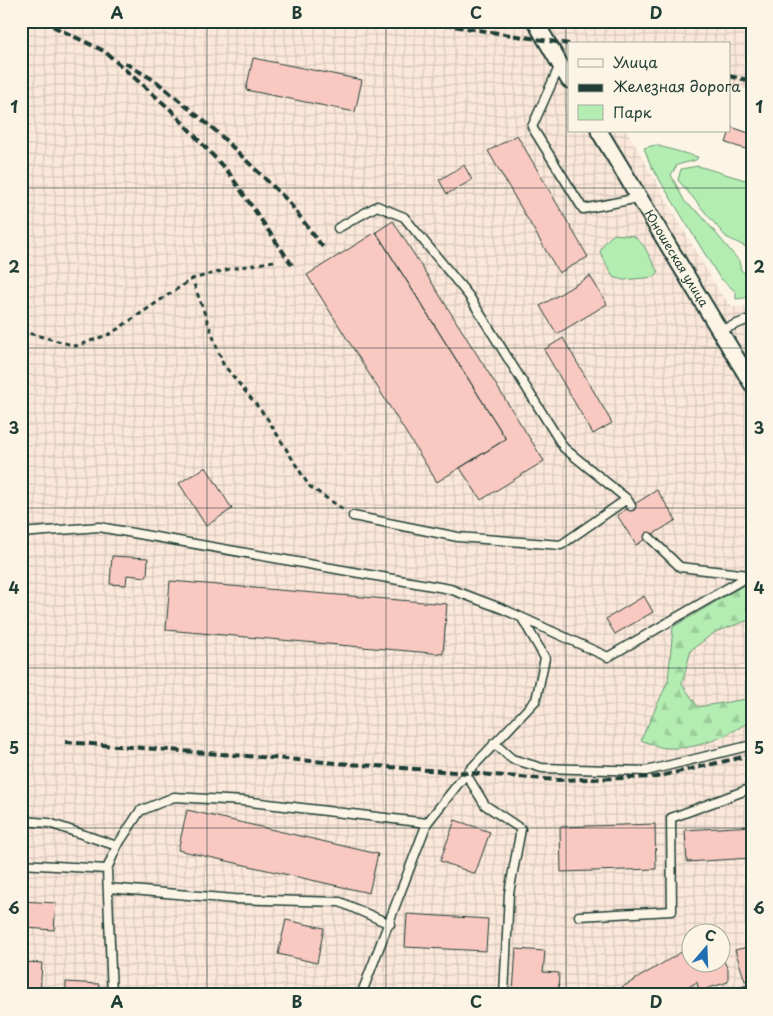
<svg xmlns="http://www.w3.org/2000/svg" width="773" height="1016" viewBox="0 0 773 1016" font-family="'Playpen Sans',sans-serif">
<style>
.industrial{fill:url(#industrial-grid);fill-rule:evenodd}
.green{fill:#b3edb2;stroke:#699573}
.forest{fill:url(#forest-firs);stroke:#699573}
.building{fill:#f9c9c1;stroke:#1f3d34}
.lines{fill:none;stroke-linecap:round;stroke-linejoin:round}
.lane-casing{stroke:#1f3d34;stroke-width:11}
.street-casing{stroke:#1f3d34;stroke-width:19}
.path{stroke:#1f3d34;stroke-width:3;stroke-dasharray:5 4;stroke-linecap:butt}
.lane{stroke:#fcf5e5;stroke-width:8}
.street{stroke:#fcf5e5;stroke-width:15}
.rail{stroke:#1f3d34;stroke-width:4;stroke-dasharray:8 4;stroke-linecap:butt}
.grid{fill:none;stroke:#1f3d34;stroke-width:1;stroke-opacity:0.55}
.labels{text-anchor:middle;stroke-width:4;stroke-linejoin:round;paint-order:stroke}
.street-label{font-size:12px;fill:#1f3d34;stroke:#fcf5e5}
.neatline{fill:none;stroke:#1f3d34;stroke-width:2}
.grid-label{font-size:16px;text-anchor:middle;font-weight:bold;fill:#1f3d34}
</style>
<defs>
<pattern id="industrial-grid" width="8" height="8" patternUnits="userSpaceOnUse" patternTransform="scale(1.25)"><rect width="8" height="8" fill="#fbe8da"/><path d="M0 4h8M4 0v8" fill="none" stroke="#d7c8bc"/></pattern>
<pattern id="forest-firs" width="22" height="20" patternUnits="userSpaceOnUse" patternTransform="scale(1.25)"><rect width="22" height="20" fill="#b3edb2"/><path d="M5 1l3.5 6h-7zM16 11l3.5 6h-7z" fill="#9acc9a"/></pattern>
</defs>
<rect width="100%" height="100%" fill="#fcf5e5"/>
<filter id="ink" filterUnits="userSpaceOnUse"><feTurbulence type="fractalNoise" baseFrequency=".02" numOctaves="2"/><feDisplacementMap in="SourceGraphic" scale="10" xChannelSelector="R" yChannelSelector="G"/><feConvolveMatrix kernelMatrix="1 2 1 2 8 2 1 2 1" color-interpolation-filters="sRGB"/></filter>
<g filter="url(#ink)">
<path class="industrial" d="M21,21H752V91L729,86V44H569V131H627L720,293L733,307L752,306V995H21ZM690,934H720V964H690Z"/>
<path class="green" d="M655,145L698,157L696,160L677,165L671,175L685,202L700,214L739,261L741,270L752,279L751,297L736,299V292L719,277L651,166L644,148Z
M698,166L752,182V250L726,237L678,180L681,169Z
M614,234L634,236L644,246L658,272L655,277L623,280L613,277L600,252L605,242Z"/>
<path class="forest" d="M749,582L752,584V621L749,620L715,632L691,650L682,684L698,707L746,699L750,721C726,737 697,750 667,748C659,748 649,743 641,740L668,681L673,627Z"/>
<path class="building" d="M253,58L362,80L355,112L246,90Z
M731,127L752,134V151L726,143Z
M517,135L588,257L559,273L488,151Z
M464,165L472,180L447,194L439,180Z
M393,221L544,461L481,500L460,468L506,439L376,232Z
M376,232L506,439L437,482L307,275Z
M590,276L607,304L557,334L540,306Z
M563,338L612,423L593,434L544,350Z
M206,467L232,509L206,526L179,483Z
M657,490L676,520L636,545L617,515Z
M112,556L148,558L147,577L127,575L126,585L110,584Z
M170,581L447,604L443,654L166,630Z
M644,596L653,612L615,634L606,619Z
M187,810L378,854L369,893L178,850Z
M455,820L490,832L475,874L440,861Z
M655,824L656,869L561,872L560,827Z
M752,826V858L687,862L685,830Z
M21,901L56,903L54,930L26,928L24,962L42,963L40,995H21Z
M407,914L488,919L486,951L405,947Z
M286,920L324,928L317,963L278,954Z
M752,946V979L745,981L735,950Z
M690,947V964H720V955L728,969V982L699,991L697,982L675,995H609Z
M516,949L545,951L543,972L559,973L558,995L513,992Z
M66,982L99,984L98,995H66Z"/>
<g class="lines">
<g class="lane-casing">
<path id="lane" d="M722,21L752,24
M560,65L532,127L583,209L639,198
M338,228L377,206L404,217L469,296L564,448L627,499L631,506
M719,331L752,318
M353,516L458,537L561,545L627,499
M21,533L99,527L450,589L503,609L608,657L752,574
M649,537L680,567L749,575
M494,743L512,759L542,768L646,771L752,745
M466,774L485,805L521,829L509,893L504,995
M21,821L49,823L117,846
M21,864L107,869
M108,888L234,899L340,902L390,924
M579,916L672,911L671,818L752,788
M112,995L107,869L117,846L140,811L174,797L243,801L427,823
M361,995L427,823L466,774L536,700L545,658L522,618
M731,995L752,989"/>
</g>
<g class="street-casing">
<g id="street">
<path d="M535,21L569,80"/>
<path id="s1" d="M599,131L752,384"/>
</g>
</g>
<path class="path" d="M274,261L230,269L192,279L223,364L267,418L309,486L344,510
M21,331L76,346L110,334L192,279"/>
<use href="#lane" class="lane"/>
<use href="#street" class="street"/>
<path class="rail" d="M42,21L104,51L171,110L229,173L292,265
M395,21L453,26L569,44
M125,63L157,82L217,132L288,201L325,250
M729,76L752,81
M65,742L558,780L656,777L752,755"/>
</g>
</g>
<path class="grid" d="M207,21V995M386,21V995M566,21V995M21,188H752M21,348H752M21,508H752M21,668H752M21,828H752"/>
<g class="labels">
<g class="street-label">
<text dy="4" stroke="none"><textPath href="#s1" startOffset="149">Юношеская улица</textPath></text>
</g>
</g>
<rect width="773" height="1016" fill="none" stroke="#fcf5e5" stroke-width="55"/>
<rect x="568" y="42" width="162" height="90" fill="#fcf5e5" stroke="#a4ab9e"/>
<rect x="578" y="59" width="25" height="8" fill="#fcf5e5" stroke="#a4ab9e"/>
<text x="613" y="68" font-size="15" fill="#1f3d34">Улица</text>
<rect x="578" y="84" width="25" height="8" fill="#1f3d34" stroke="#a4ab9e"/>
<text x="613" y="92" font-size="15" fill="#1f3d34">Железная дорога</text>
<rect x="578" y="105" width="25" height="15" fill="#b3edb2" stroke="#a4ab9e"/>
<text x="613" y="118" font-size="15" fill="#1f3d34">Парк</text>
<g transform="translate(706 948) rotate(19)"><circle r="24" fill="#fcf5e5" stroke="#a4ab9e"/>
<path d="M0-4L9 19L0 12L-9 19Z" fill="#1f6fb2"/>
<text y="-8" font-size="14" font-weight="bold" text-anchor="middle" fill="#1f3d34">С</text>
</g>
<rect x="28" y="28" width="718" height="960" class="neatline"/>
<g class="grid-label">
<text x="117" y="19">A</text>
<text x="297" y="19">B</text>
<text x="476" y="19">C</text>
<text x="656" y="19">D</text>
<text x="14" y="113">1</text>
<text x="759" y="113">1</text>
<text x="14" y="273">2</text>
<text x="759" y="273">2</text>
<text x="14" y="434">3</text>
<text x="759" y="434">3</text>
<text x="14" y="594">4</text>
<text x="759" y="594">4</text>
<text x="14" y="754">5</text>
<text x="759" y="754">5</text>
<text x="14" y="914">6</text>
<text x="759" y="914">6</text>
<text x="117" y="1008">A</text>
<text x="297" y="1008">B</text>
<text x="476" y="1008">C</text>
<text x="656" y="1008">D</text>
</g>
</svg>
